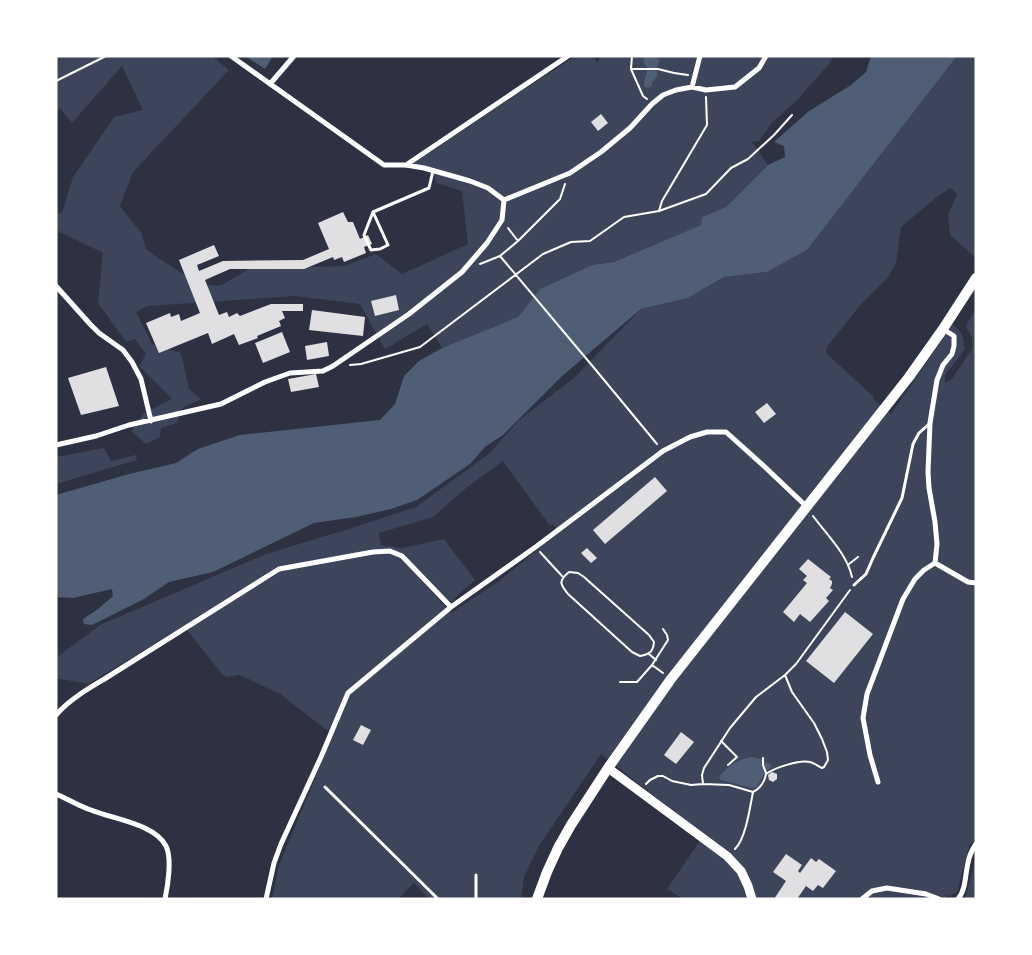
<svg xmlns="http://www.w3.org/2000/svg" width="1032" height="955" viewBox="0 0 1032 955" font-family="'Alegreya Sans',sans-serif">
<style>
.green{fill:#3c4559;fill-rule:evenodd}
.water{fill:#4f5d75}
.building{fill:#e0e0e3}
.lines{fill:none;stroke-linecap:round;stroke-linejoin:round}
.path{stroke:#fff;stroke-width:2}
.service{stroke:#fff;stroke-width:3}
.minor{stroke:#fff;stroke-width:5}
.tertiary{stroke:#fff;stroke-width:9}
.primary{stroke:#fff;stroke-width:10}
</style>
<rect width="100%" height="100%" fill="#2d3142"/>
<path class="green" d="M56,56H212L229,70L133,172L120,206L142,234L146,249C163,261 201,290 222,285L249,269L344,266L376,254L402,274L468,244L462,191L437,183L433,171L412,164L575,56H592L598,63L600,56H834L829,64L799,98L771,124L759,141L752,142L768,165L726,207L702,217V225L614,262L592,265L540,289L518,317L442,348L427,324L385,349L360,304L295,296L147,306L136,312L152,344L181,353L189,389L201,399L182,408L177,423L161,428L160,437L146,444L131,431L144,413L172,399L139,366L146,354L135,339L126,342L98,303L103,253L56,230V214L62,213L73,177L114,117L143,110L122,66L72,123L60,108L56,109Z
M957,56H976V258L950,235L948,215L957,194L950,188L937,197L901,227L896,263L887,279L861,304L827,347L826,353L874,397L873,399L891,414L953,324L962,334L965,349L945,375V382L951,380L972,349V338L966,326L976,308V838L972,844L970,843L957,892L950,896L947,895L946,899H683L667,889L704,835L601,754L539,846L524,877L521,899H429L414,883L398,899H272L279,865L333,735L280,694L240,675L226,677L221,673L184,626L88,684L56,678V658L100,625L266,554L352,528L416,507L490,453L518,421L575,377L641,309L688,298L724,277L767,272L807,250ZM503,461L550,526L553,524L559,533L496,583L451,613L401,558L390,553L403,555L445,601H453L460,593L475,580L444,539L402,548L381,545L379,533L433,517L465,489Z
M104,448L111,461L136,455L137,460L56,484V457Z
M976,857V899H965Z"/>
<path class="water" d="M245,56H273L265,69Z
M645,56H657L660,60L656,69L658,75L652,83V86C649,88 647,88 644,86C643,76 652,71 643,62Z
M871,56H957L807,250L767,272L724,277L688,298L641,309L561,377L503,435L485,447L470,464L417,500L391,509L356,517L314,523L213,572L169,582L144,599L92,625L84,624L83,619L98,609L113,596L112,589L73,598L56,597V495L129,474L176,463L198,449L240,435L380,420L395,404L404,376L419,361L442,348L518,317L540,289L592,265L614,262L701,225L702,217L726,207L768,165L785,157L784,146L774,142L809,111L851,85L866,72Z
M752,757L761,759L771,765V767L764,774L757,787L752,788L721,780L719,777C727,766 739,759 752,757Z"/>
<path class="building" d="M601,114L608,123L598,131L591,122Z
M343,212L348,222H353L360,239L368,235L372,244L364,247L366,253L344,262L342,257L334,260L333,257L304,269H230L205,280L219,315L227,312L229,317L237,313L240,316L271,304H303V311H282L285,318L279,321L281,326L257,336L258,338L239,345L234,334L212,344L208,333L159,353L146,323L170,313L171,317L179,314L181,321L200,313L179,260L214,245L219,256L197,265L199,271L223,261L303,260L329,249L318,223Z
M396,295L399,310L375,316L371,301Z
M312,310L365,317L363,336L309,330Z
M282,332L290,352L263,363L255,343Z
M327,342L329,356L307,360L305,346Z
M106,367L119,406L81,415L68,378Z
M316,374L319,387L291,392L288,379Z
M767,403L776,414L764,423L755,412Z
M655,477L667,491L605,544L593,530Z
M587,548L597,558L591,563L581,553Z
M808,559L831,577L829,579L832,581V584L830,588L833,590L826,598L829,601L810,622L800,614L794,622L783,612L807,583L803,580L807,576L799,569Z
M845,612L873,634L834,683L806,661Z
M361,725L371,730L363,745L353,740Z
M681,732L694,742L676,764L664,755Z
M772,772L777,774V779L773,782L769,780L768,775Z
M786,854L802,865L798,871L800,873L811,858L816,862L819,859L836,871L823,888L818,885L813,891L806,886L797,899H774L786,881L773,872Z"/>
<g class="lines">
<path class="path" d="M632,56L631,69L643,96L647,99
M631,69H658L674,73L688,75
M56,81L106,56
M659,211L706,194L731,168L748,159L774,135L792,115
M508,228L518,241L560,199L565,184
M500,256L595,369L657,444
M480,264L500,256L518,241
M350,365L361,364L420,347L543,254L571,242L590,241L624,217L659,211L662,201L707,125L706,97
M813,516C827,535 847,554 852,577
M540,552L562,576
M849,564L858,557
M569,572L578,573L584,577L649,635L654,642C653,652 650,654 640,656L632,652L568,594C560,584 558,581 569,572Z
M649,654L656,660
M652,665L663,673
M620,682H637L652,665L668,640L667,635L663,629
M721,741L737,757L728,765
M763,758V765L766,773
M646,784L650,780L658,776H663L672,781L691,785L703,784L729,785L753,792C750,807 746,838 735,849
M703,784L702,775L704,768L730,728L756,697L785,675L796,664L850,590
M753,792C760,789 765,781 766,774C776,767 799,760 810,762C814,763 818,766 822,768L824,767L828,760L827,752L822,739L814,723L792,692L785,675"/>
<path class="service" d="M373,212L388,245L380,249L371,250L364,235L373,212L429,188L433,171
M854,585L866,574L873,558L902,498L913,444L919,433L929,424
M325,787L438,899
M476,875V899"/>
<path class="minor" d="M231,56L384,165H406L424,168L470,181L488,188L504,200
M270,84L294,56
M692,87L700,56
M406,165L568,56
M504,200L570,173L601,152L630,128L652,104L663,95L676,90L692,87L706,90L735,87L759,68L766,56
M56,286L90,324L99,333L123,350L132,362L141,379L151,421
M943,329L954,336V346L952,354L943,365L937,380L930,423L928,472L929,488L935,522L937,544L935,563L968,582L976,583
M56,445L96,436L129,425L221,404L265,382L290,373L323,371L333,366L409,314L462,272L487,243L502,220L504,200
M56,715C70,699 88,689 106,678L279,569L373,552L390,551L402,556L451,607
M878,782L870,755L863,718L867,694L903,599L915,579L924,570L935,563
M56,794C68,799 79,806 91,810C113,819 155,824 166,846C172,858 168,885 165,899
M266,899L274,863L281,844L321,757L348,693L451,607L537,546L663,451L690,437L707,432H726L766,468L806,506
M862,899L872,891L887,888L926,894L939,899
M958,899C966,890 965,875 968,863C969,856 972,850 976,844"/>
<path class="tertiary" d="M608,768L727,856L741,871L748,886L752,899"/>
<path class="primary" d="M537,899L547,872L558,848L571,825L608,768L671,679L909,377L943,329L976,278"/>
</g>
<rect width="1032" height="955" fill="none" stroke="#ffffff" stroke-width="115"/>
</svg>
